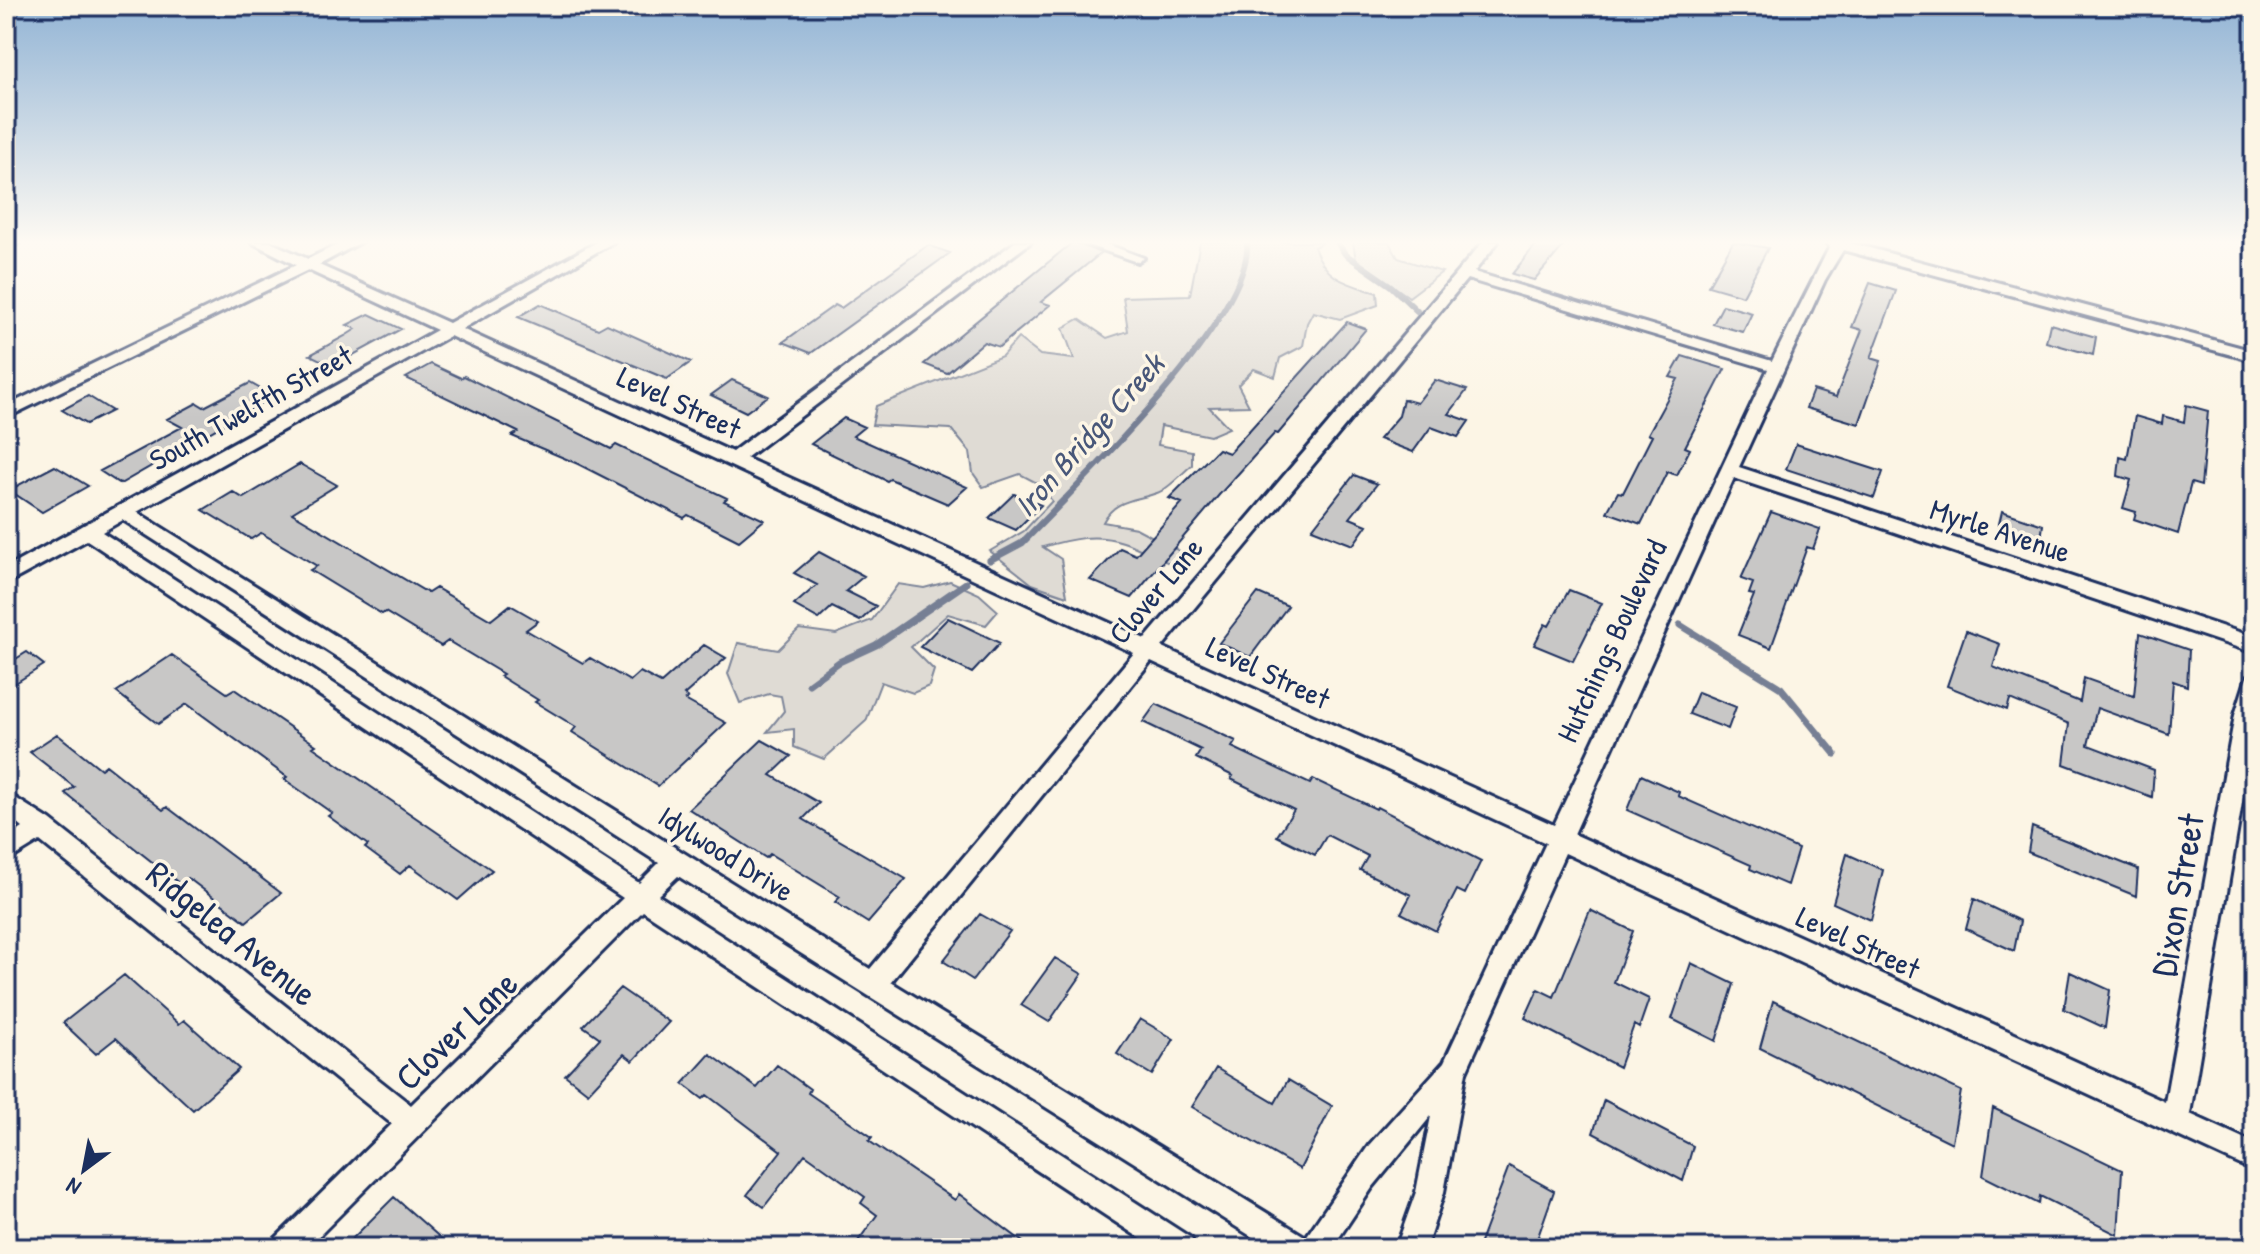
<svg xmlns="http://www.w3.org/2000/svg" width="2260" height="1254" viewBox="0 0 2260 1254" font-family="'Patrick Hand',sans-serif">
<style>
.green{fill:#dfdbd4;stroke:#7d8599;stroke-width:2}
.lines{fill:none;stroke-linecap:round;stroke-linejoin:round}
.stream-far1{stroke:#767f94;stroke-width:6}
.stream{stroke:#767f94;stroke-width:7}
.building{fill:#c8c7c6;stroke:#1b2f5e;stroke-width:2}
.minor-casing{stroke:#1b2f5e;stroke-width:6}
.minor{fill:#fcf5e5;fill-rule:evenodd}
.labels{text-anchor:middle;stroke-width:7;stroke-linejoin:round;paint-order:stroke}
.street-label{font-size:30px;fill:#1b2f5e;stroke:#fcf5e5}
.water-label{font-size:32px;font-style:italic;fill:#485779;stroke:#fcf5e5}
.near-street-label{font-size:36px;fill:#1b2f5e;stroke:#fcf5e5}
</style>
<rect width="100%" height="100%" fill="#fcf5e5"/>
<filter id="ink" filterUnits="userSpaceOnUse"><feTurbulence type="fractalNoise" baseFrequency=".0125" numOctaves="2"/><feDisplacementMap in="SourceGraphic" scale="16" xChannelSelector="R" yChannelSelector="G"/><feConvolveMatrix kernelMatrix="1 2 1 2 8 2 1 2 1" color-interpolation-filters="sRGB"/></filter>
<g filter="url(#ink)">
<path class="green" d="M1200,242H1324L1314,247C1326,280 1346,283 1377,293L1378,305L1340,319L1313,312L1307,323L1303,346L1280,358L1275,377L1254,369L1238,385L1249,406L1209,407L1229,428L1210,436L1161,426L1158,445L1192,451V465C1182,473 1169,489 1157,493C1135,501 1115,499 1103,522L1136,528L1187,555L1191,561L1187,568C1163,564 1145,549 1123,542C1095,533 1070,539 1043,547L1061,559L1067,596L1032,584L990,551L1024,531L1052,501L1039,484L1020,474L983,487L973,473L970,452L951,429L872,425L876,406L1002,356L1018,338L1040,355L1074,359L1063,328L1079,319L1107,338L1128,331L1123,297L1190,295Z
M1353,242H1389L1398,258L1442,272L1409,297L1356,260Z
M950,581L979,594L998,611L986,625L948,614L911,647L934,670L929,686L913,693L881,682L866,721L824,759L794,747V729L767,732L784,711L781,696L769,694L740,703L728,674L738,643L778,650L799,629L836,634L872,620L898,584L924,588Z"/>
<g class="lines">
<path class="stream-far1" d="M1337,242L1345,254L1391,286L1417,311
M1062,502C1109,453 1253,309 1247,242"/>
<path class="stream" d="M990,560L1022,543L1064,500
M1680,625L1781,688L1835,754
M809,684L839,662L876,645L966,583"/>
</g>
<path class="building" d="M1073,242L1101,253L1041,302L1050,305L999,347L984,342L947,373L924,364Z
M1538,242H1567L1534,280L1512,274Z
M1733,242L1768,248L1743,296L1708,286Z
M928,245L950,253L811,353L783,342L835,305L841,308Z
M1870,283L1896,291L1871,358L1881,361L1859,424L1806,408L1813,390L1836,397L1862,330L1852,327Z
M540,304L598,329L607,324L691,362L667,379L518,317Z
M1723,305L1752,313L1743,332L1713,324Z
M369,314L401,329L333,366L310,355L345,336L356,329L347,325Z
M1347,322L1366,329L1278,434L1275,433L1219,495L1132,598L1090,580L1120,548L1136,555L1182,503L1169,498L1218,449L1229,453Z
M2050,324L2096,337L2093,355L2046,342Z
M1682,356L1725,369L1685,447L1690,449L1677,475L1667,472L1641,524L1607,512L1618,492L1623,493L1652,436L1648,434L1678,379L1670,377Z
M431,364L461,378L464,376L611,449L616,445L727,498L724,501L764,520L739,541L688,515L684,518L578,464L512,436L518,432L406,378Z
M732,380L768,396L746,412L711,395Z
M1435,380L1467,390L1449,414L1469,421L1458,437L1431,427L1413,452L1379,439L1399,416L1403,399L1417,403Z
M250,383L273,396L120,484L100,471L182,427L167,419L197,403L204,407Z
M88,396L112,411L86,424L62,410Z
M2186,405L2208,411L2201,486L2191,483L2178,534L2134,519L2136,512L2123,508L2131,480L2118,476L2120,457L2127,459L2135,416L2162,424L2163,416L2184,422Z
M844,418L864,427L853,436L967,487L948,504L890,479L887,481L811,444Z
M1796,444L1883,472L1874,498L1786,469Z
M300,464L337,485L292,513L428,593L436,588L491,620L510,605L538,621L526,630L583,663L590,658L630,681L640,672L661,683L704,645L726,658L684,695L688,698L685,700L726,723L658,786L572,732L576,727L535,702L538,700L500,676L503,674L448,641L441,646L385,612L382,614L310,570L317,566L261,533L251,539L203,510L233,492L243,498Z
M55,466L88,486L42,512L9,490Z
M1354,475L1377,484L1350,518L1367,525L1353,545L1312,529Z
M1014,494L1041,505L1016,530L989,518Z
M2002,511L2043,525L2040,545L1997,532Z
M1771,512L1820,529L1813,549L1807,547L1771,648L1738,635L1754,595L1749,594L1753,583L1741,579Z
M819,552L864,576L846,591L876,606L860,621L832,607L819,619L794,605L817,585L794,573Z
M1569,590L1602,603L1573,661L1534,645L1545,624L1549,626Z
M1258,593L1288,606L1250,657L1219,643Z
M948,618L1000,643L972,673L920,647Z
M1966,631L2000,644L1993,667L2080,702L2084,678L2134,696L2140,633L2189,650L2187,686L2173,681L2169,734L2097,708L2088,745L2154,770L2152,797L2064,764L2069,724L2010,699L2007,710L1947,686Z
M27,652L44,665L6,689V665Z
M172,655L227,693L234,689L316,745L313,747L492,870L458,900L410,865L400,874L365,848L368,845L328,816L332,813L284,779L287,777L187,704L158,724L116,692Z
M1698,692L1736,707L1728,729L1689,714Z
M1156,704L1236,741L1232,747L1310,784L1313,779L1376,809L1377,807L1481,861L1465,894L1457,890L1436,931L1401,913L1411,895L1360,870L1368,856L1327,835L1315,855L1277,836L1294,810L1231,779L1233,776L1196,758L1201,750L1143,722Z
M57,734L101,769L106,765L163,810L167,807L281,893L246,922L188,878L180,884L65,793L74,787L30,752Z
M762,740L791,756L771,775L819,803L803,819L906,879L868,923L835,902L840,897L770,854L766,858L689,809Z
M1641,775L1679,792L1678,796L1798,849L1787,885L1750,869L1751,865L1627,810Z
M2032,827L2138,869L2136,896L2028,852Z
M1847,854L1883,870L1871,920L1833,903Z
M1974,899L2020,921L2014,951L1966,929Z
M1590,910L1633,931L1614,982L1649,999L1639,1028L1634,1025L1619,1067L1525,1018L1538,989L1554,997Z
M980,914L1010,931L973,980L943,961Z
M1055,958L1082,974L1049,1022L1021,1005Z
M1691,963L1734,984L1716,1041L1672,1019Z
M2070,972L2110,990L2105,1028L2064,1009Z
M124,975L179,1024L184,1020L239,1069L193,1110L116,1038L96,1054L63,1023Z
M620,988L669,1022L633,1061L624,1054L588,1093L565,1075L600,1038L583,1026Z
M1773,1001L1961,1091L1952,1143L1760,1048Z
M1140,1019L1174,1039L1152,1075L1117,1054Z
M710,1054L757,1088L777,1065L810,1089L808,1093L872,1137L869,1141L955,1200L959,1194L1031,1248H853L877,1215L861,1203L865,1197L805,1154L764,1207L747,1195L781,1151L707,1095L703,1099L683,1084Z
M1216,1068L1275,1103L1288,1080L1332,1106L1300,1169L1192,1107Z
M1604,1100L1693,1146L1683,1181L1593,1133Z
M1993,1108L2122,1170L2118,1235L2040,1196L2039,1204L1983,1176Z
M1509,1166L1554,1191L1534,1248H1478Z
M394,1197L452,1248H343Z"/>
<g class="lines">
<g class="minor-casing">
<path id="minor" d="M6,242H21L6,250Z
M251,242H270L308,259L343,242H361L319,265L449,323L597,242H614L462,329L732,452L1015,242H1031L746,458L1145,639L1483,242H1498L1474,272L1772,361L1830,246L1824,242H1847L2254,351V361L1843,250L1825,280L1739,467L2254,637V653L1734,478L1574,834L2165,1102L2235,715L2247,677L2254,675V731L2190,1114L2254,1143V1171L1565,853L1466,1072L1444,1192L1426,1248H1396L1416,1192L1431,1116L1372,1188L1332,1248H1270L678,876L658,895L1191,1238L1196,1248H1155L643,911L307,1248H271L276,1238L392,1124L40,841L6,862V839L23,828L6,814V792L50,820L411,1105L623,898L87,540L6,584V568L437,330L308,270L6,418V406L296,265ZM1467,279L1768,369L1554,825L1162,647ZM450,336L1134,653L870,969L137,512ZM123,520L659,863L639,883L102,532ZM1151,661L1546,843L1444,1062L1369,1145L1306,1237L891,982Z
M1079,242H1101L1144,258L1137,262Z"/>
</g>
<use href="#minor" class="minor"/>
</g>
</g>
<linearGradient id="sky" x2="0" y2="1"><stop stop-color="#92b4d5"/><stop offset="0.58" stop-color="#fefaf3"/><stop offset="1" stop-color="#fefaf3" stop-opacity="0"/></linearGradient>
<rect width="2260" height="418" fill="url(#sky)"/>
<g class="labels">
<g class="street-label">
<text transform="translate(679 403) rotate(25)" y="10">Level Street</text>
<text transform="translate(251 408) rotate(-29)" y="10">South Twelfth Street</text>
<text transform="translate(2000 531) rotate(18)" y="10">Myrle Avenue</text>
<text transform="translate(1156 591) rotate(-50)" y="10">Clover Lane</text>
<text transform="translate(1612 641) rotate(-65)" y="10">Hutchings Boulevard</text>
<text transform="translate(1268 673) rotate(25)" y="10">Level Street</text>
<text transform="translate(726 854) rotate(32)" y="10">Idylwood Drive</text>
<text transform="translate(1858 943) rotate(25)" y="10">Level Street</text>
</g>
<g class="water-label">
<text transform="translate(1089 435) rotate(-48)" y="11">Iron Bridge Creek</text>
</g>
<g class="near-street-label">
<text transform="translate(2177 895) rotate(-80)" y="13">Dixon Street</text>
<text transform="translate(232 933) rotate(39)" y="13">Ridgelea Avenue</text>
<text transform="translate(456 1030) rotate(-44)" y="13">Clover Lane</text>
</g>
</g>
<rect width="2260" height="1254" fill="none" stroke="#fcf5e5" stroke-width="32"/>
<rect x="16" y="16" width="2228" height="1222" fill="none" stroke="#1b2f5e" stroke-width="3" filter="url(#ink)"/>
<g transform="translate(84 1170) rotate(212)" stroke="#fcf5e5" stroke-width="6" paint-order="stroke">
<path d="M0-6L14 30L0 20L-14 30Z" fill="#1b2f5e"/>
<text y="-12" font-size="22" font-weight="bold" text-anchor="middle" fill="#1b2f5e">N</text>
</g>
</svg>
